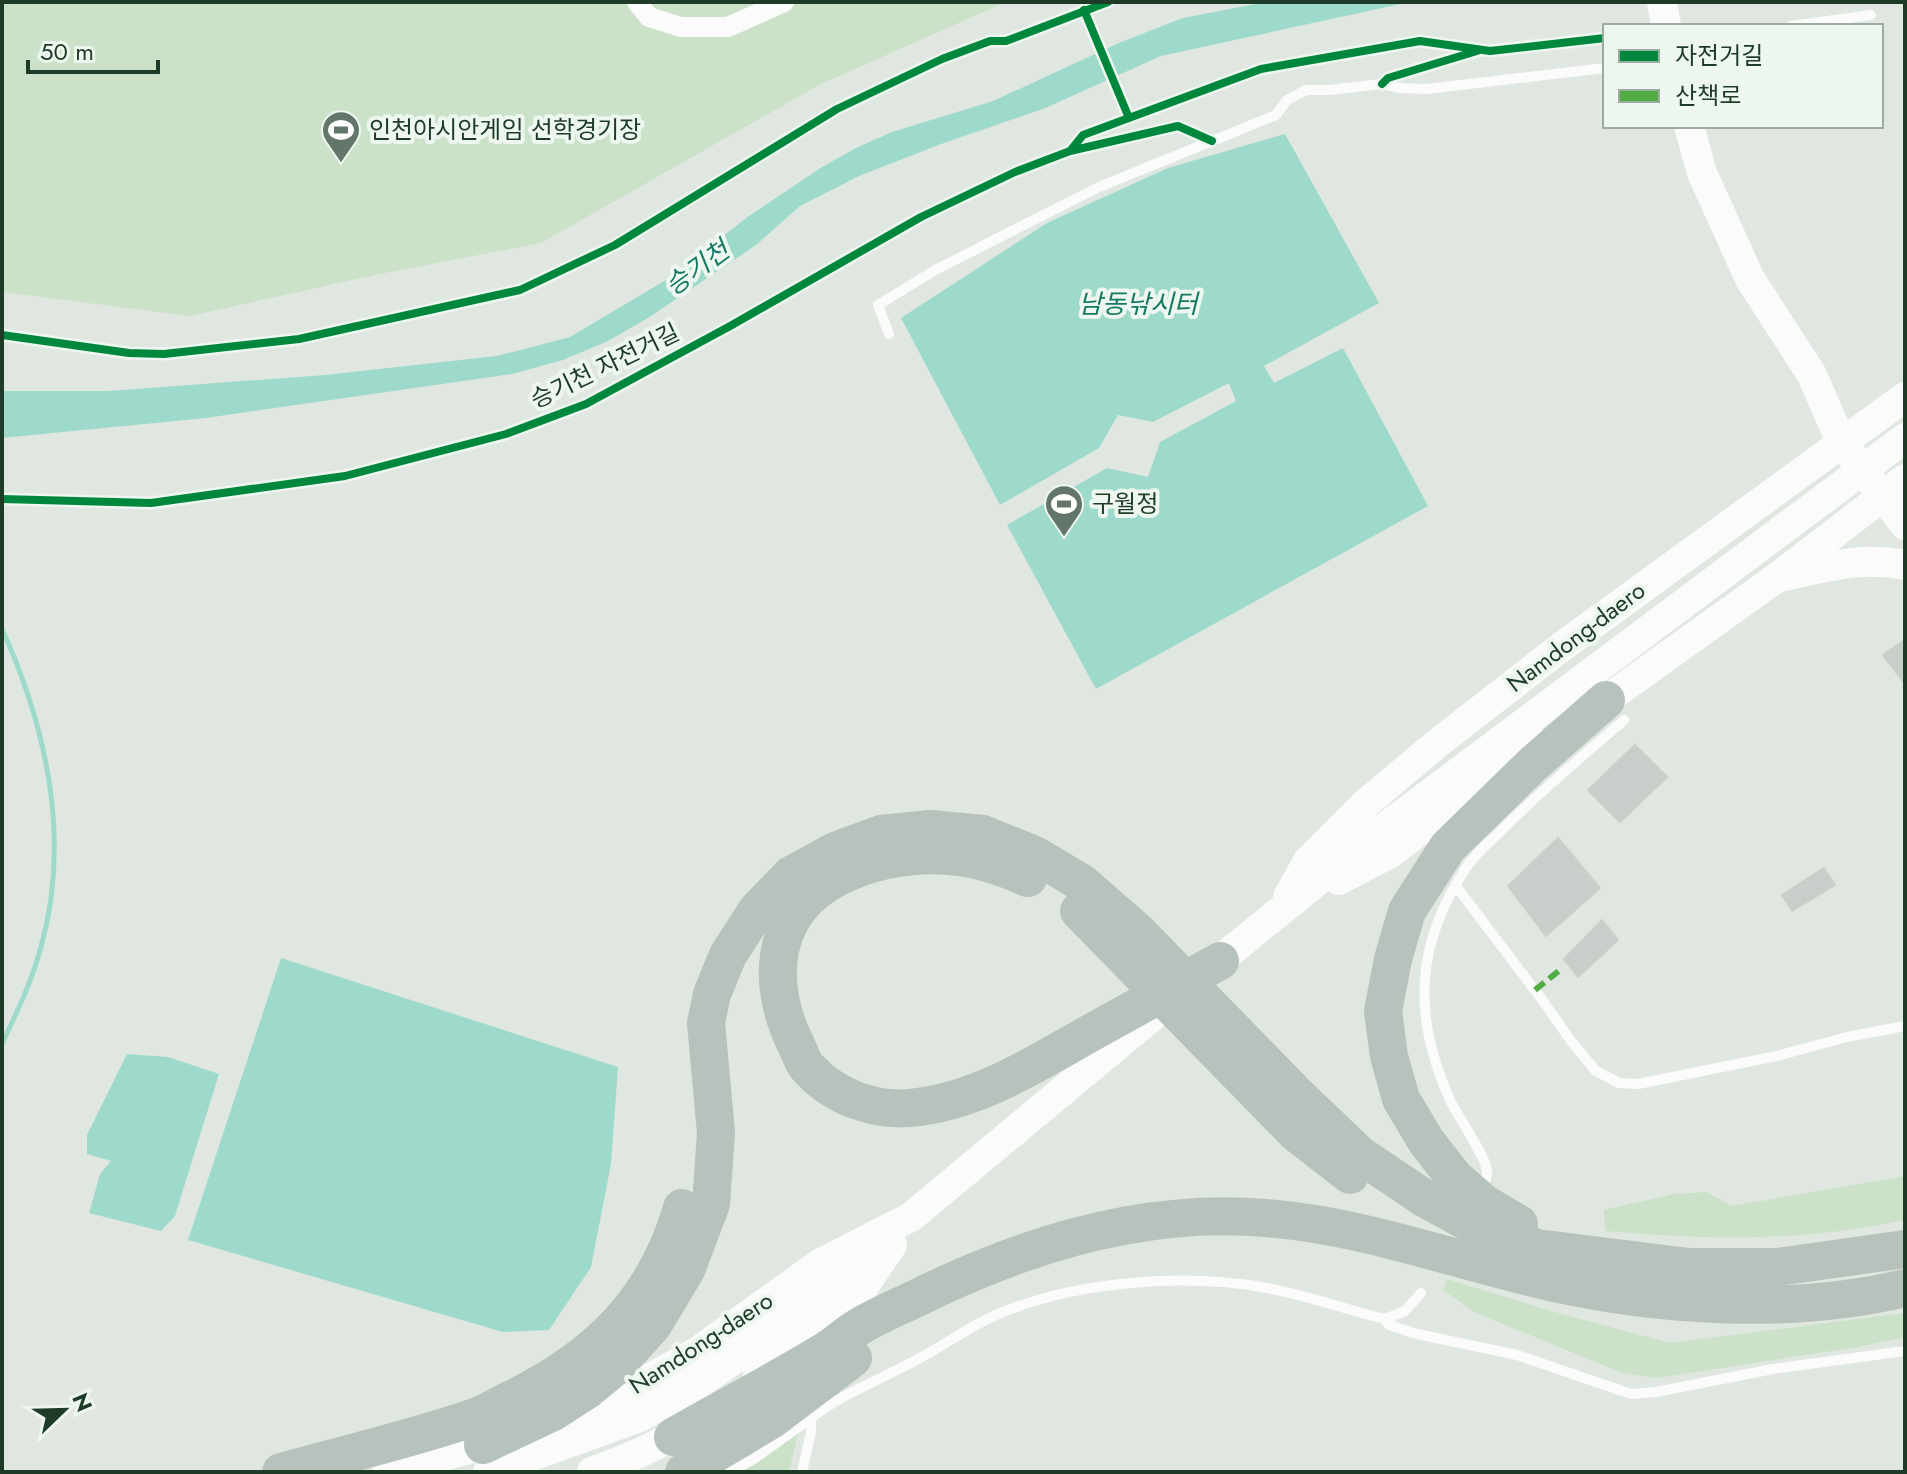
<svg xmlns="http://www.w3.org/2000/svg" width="1907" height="1474" viewBox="0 0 1907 1474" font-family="Jost,'Noto Sans KR',sans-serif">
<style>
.green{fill:#cbe2c8}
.water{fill:#9edacb}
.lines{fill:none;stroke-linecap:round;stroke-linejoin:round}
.stream{stroke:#9edacb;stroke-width:5}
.building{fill:#c8cec9;stroke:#c9d0ca;stroke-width:2}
.lane{stroke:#fafbfa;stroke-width:10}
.street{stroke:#fafbfa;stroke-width:20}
.secondary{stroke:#fafbfa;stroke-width:30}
.highway{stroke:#b8c2bc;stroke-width:38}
.quiet{stroke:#52ac44;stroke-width:6;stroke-dasharray:12 6;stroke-linecap:butt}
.cycleway-casing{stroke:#eef7ef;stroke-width:13}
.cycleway{stroke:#00873e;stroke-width:8}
.labels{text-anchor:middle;stroke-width:8;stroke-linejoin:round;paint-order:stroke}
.poi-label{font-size:24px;fill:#1e3b28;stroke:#eef7ef;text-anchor:start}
.street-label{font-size:24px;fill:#1e3b28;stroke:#eef7ef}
.water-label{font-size:26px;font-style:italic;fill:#157964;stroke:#eef7ef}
</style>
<rect width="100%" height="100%" fill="#e0e7e1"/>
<path class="green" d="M2,2H1006L821,84L541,243L375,275L190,316L2,292Z
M1905,1176V1220C1804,1242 1707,1240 1605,1231L1604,1210L1674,1194L1707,1192L1732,1206Z
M1447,1279L1551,1311L1670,1343L1905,1313V1337L1858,1347L1657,1378L1622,1373L1474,1312L1443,1290Z
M798,1433L789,1472H741Z"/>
<path class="water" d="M1266,2H1410L1161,56L1043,109L941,144L859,176L800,206L756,245L648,318L608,341L563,360L512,374L206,418L2,438V391H109L325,375L497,356L570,337L666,280L749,216L822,167L858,147L892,132L993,101L1121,42L1183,18Z
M1285,134L1379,303L1264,366L1274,383L1343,348L1428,506L1096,689L1007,525L1107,468L1148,477L1160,442L1236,401L1229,383L1153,422L1118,415L1099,448L1000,505L901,318L1047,223L1168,168Z
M281,958L618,1067L611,1164L591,1267L549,1330L503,1332L188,1240Z
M127,1054L168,1057L219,1074L175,1216L161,1231L89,1213L100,1174L111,1161L87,1154V1135Z"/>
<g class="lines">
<path class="stream" d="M2,629C47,728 71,840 41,947C32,981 17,1012 2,1044"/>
</g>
<path class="building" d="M1905,640V684L1883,655Z
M1635,745L1667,777L1620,822L1588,790Z
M1558,838L1600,888L1546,936L1508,886Z
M1824,868L1835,885L1792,911L1782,895Z
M1602,920L1618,940L1578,977L1564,959Z"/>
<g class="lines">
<path class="lane" d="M1791,26L1871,15
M889,334L878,305L937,269L1099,187L1276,115L1287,100L1306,90H1329L1382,84L1399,88L1427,89L1605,68
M1456,886L1543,1001L1571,1041L1596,1071L1619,1083L1638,1084L1777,1056L1847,1037L1905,1026
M1483,1188C1485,1183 1487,1177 1487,1170C1485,1155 1458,1117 1450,1100C1412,1015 1415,943 1468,865C1477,852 1491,841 1502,830C1540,791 1583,756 1624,720
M1385,1319L1405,1311L1421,1293
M729,1472L754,1459L811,1418
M802,1472L811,1432V1418C842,1394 883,1378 918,1359C947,1344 972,1324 1003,1312C1080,1281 1186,1273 1267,1288C1307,1295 1346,1310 1385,1319L1389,1325L1417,1334L1517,1355L1631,1394L1656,1392L1773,1369L1905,1351"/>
<path class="street" d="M637,2L649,17L681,27H728L784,2"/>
<path class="secondary" d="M1662,2L1666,26
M1689,126L1702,173L1750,279L1812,375L1841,442L1905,525
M1784,576C1828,567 1860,556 1905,565
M1586,711L1606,700L1775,579L1905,479
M1339,880L1389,854L1535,742
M1288,897L1308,861L1364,805L1434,746L1560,648L1905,397
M1204,973L1364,843L1905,438
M758,1374L862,1289L892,1245
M557,1423L606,1403L697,1352L821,1263L911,1217L1167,1004
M387,1472L504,1439
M488,1472L640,1417L700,1383L750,1348L864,1256
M592,1472C626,1459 660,1446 691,1424"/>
<path class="highway" d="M1028,878C1005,868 983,860 958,857C901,849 815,869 788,926C769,966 779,1012 798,1049C801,1056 804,1065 810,1070C834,1096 873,1111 909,1108C974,1103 1032,1066 1087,1035C1132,1010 1176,985 1220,961
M1079,911L1296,1133L1350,1175
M1519,1224L1485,1204L1454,1177L1426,1141L1401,1099L1389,1056L1383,1011L1393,959L1407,911L1448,847L1532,765L1606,700
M1486,1252L1553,1283
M673,1437C723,1408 776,1381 825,1351C838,1343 849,1332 862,1325C879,1315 898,1307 915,1299C1023,1245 1143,1208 1265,1218C1362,1225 1456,1261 1550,1282C1661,1307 1794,1315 1905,1288
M483,1445L553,1412L587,1390L615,1367L653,1325L686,1270L711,1204L716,1133L706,1023L712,994L728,955L757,910L791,875L837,850L881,834L930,829L983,834L1035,855L1082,883L1138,932L1297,1095L1360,1155L1424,1198L1477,1227L1537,1248L1689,1267H1778L1905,1249
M281,1472C345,1454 412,1439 475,1417C488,1412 501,1404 514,1398C598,1356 655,1301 682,1208
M684,1472L771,1420L853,1358"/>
<path class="quiet" d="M1535,990L1560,970"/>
<g class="cycleway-casing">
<path id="cycleway" d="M1084,10L1129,118
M1382,84L1388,78L1477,51
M1070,151L1178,126L1212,141
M2,335L129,353L164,354L299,339L520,290L615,245L837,109L942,59L990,41H1006L1108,2
M2,499L151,503L345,476L506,434L586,404L732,325L921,217L1015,172L1070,151L1083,135L1261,69L1420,41L1490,51L1605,38"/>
</g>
<use href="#cycleway" class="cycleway"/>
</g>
<defs>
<g id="stadium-pin" transform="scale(2)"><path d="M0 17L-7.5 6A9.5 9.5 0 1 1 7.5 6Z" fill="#627769" stroke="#eef7ef"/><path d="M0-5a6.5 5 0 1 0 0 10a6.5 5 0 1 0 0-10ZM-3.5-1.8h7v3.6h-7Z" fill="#fff"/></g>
</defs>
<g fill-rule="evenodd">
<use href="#stadium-pin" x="341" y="130"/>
<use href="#stadium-pin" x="1064" y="504"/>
</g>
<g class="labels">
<g class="poi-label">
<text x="369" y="138">인천아시안게임 선학경기장</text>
<text x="1092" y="512">구월정</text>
</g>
<g class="street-label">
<text transform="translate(605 366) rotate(-26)" y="8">승기천 자전거길</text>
<text transform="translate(1576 637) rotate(-37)" y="8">Namdong-daero</text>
<text transform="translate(701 1343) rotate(-33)" y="8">Namdong-daero</text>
</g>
<g class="water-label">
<text transform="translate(697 268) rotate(-36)" y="9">승기천</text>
<text x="1138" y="313">남동낚시터</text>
</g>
</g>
<rect width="1907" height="1474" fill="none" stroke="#1e3b28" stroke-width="8"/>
<rect x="1603" y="24" width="280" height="104" fill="#eef7ef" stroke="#9bac9f" stroke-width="2"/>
<rect x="1619" y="50" width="40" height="12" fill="#00873e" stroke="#9bac9f" stroke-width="2"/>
<text x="1675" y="64" font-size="24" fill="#1e3b28">자전거길</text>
<rect x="1619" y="90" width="40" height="12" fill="#52ac44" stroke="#9bac9f" stroke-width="2"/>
<text x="1675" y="104" font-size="24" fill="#1e3b28">산책로</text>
<g transform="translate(64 1410) rotate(67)" stroke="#eef7ef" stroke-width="6" paint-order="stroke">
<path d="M0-6L14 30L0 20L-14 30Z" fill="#1e3b28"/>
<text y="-12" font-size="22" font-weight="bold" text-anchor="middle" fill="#1e3b28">N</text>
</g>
<path d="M28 60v12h130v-12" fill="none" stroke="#1e3b28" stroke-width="4"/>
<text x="40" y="60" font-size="24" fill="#1e3b28" stroke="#eef7ef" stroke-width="6" paint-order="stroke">50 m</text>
</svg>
